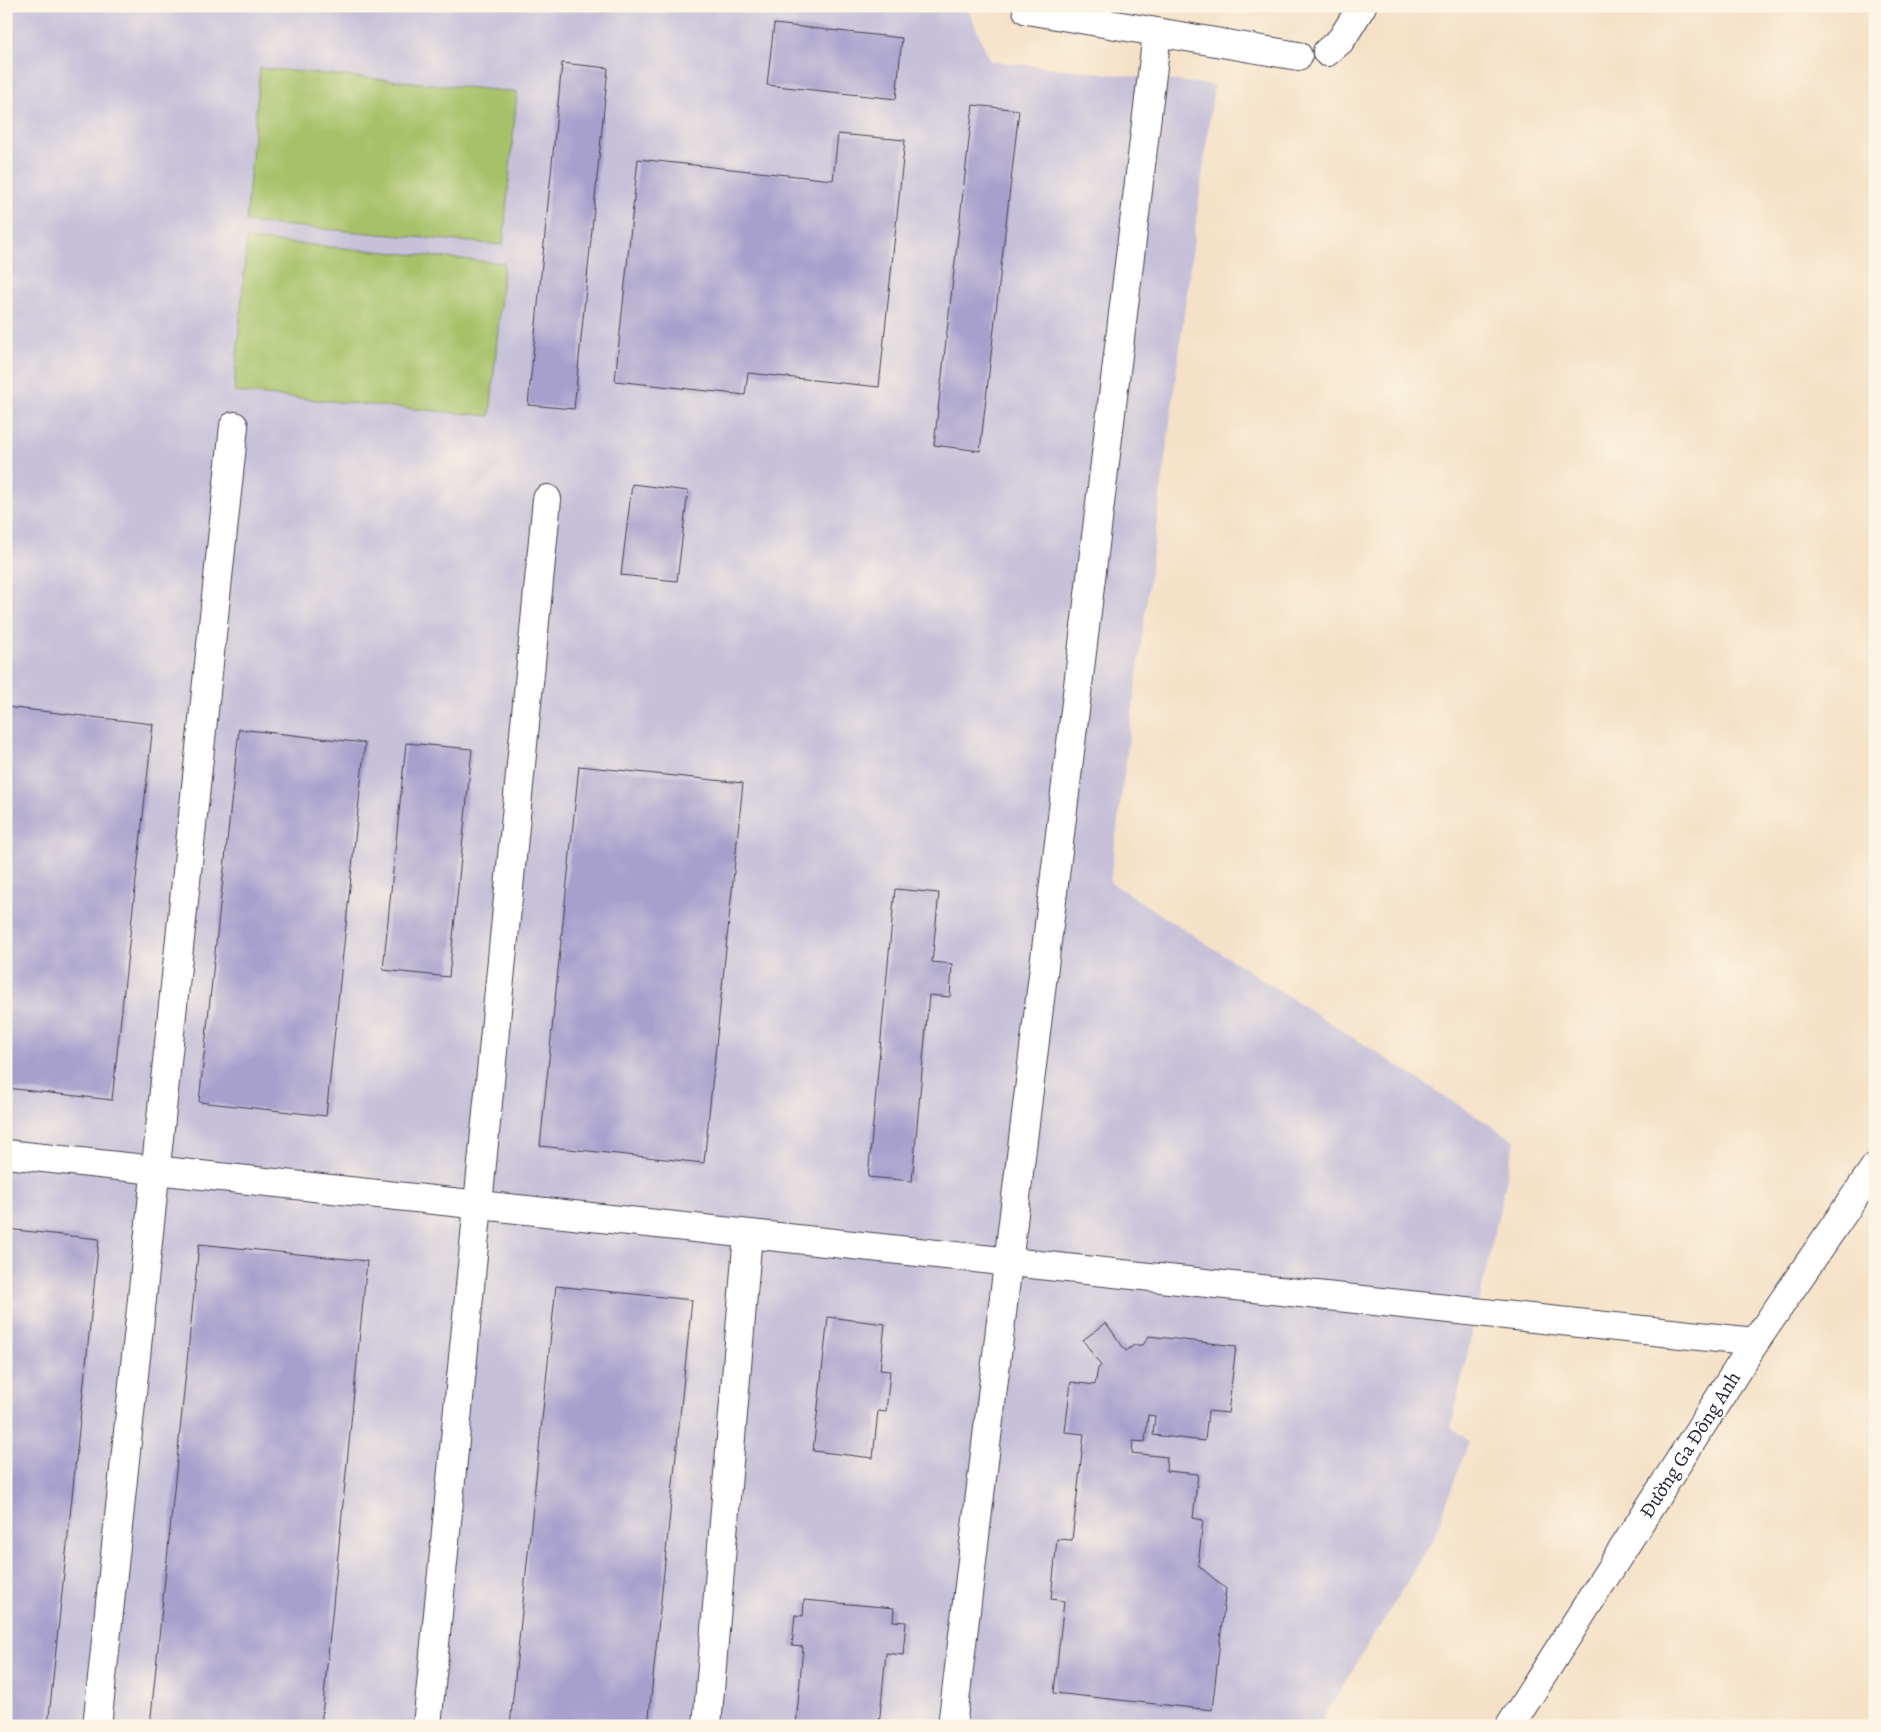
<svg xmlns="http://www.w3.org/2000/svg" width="1881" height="1732" viewBox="0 0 1881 1732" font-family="Alegreya,serif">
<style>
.industrial{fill:#c6c0d9}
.green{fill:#a6c167;stroke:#647251}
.building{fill:#a7a0cd}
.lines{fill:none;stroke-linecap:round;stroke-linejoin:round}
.minor-casing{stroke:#423f50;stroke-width:30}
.minor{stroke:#fff;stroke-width:28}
.labels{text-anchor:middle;stroke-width:4.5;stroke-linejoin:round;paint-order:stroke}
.street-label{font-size:20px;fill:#22223b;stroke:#fcf5e5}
</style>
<rect width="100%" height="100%" fill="#fcf5e5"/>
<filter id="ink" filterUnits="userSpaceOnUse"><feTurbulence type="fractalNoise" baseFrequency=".02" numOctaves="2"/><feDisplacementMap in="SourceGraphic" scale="10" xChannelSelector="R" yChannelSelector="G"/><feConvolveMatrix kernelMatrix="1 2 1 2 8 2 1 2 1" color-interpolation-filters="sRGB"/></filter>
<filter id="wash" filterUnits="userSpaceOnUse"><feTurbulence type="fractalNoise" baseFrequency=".0096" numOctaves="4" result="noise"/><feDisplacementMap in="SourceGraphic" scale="20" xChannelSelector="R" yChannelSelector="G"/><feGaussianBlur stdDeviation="1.12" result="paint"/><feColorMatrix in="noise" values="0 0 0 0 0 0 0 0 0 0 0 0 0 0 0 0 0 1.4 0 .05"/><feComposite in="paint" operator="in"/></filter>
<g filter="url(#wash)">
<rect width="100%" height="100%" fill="#f5e1c7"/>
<path class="industrial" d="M6,6H967L990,61L1214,85L1110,882L1515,1141L1451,1427L1469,1441L1433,1540L1318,1726H6Z"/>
<path class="green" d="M260,68L517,92L503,245L246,222Z
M247,239L504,263L490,416L234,392Z"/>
<g id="blocks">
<path class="building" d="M774,24L902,38L896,99L767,85Z
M562,63L608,68L574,409L528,405Z
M973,105L1019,110L980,451L934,445Z
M838,134L905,140L879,387L748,373L745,395L615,381L638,159L833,180Z
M632,484L688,491L677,581L621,575Z
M6,707L153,724L112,1100L6,1088Z
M239,729L365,743L326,1116L199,1102Z
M406,743L472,749L449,977L383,970Z
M579,766L743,783L704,1163L540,1146Z
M895,889L939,893L932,962L952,964L950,997L929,995L912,1181L868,1177Z
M6,1229L99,1239L48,1726H6Z
M199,1244L367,1261L321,1726H150Z
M556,1286L692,1300L648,1726H510Z
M828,1317L885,1324L880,1370L890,1371L886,1412L878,1411L873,1458L813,1451Z
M1106,1323L1126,1351L1134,1345H1143L1149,1336L1236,1346L1228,1413L1208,1411L1205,1441L1153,1435L1155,1416L1148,1415L1145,1442L1133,1441L1132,1453L1167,1457L1166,1471L1198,1474L1193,1518L1203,1520L1198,1565L1226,1589L1212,1710L1054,1693L1064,1601L1051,1599L1057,1539L1072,1540L1084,1434L1065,1432L1071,1382L1095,1385L1098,1368L1101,1366L1083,1340Z
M804,1600L894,1608L893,1621L906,1622L903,1655L886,1653L879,1726H796L803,1647L792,1646L795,1615L803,1616Z"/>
</g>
</g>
<g filter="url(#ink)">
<use href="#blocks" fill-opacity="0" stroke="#423f50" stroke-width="1"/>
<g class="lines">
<g class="minor-casing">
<g id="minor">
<path d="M1027,10L1298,56"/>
<path d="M1327,52L1341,40L1362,6"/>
<path d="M6,1154L1755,1342"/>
<path d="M97,1726L234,426"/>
<path d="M427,1726L547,499"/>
<path d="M707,1726L748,1234"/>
<path d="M952,1726L1157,33"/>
<path id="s1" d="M1510,1726L1755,1342L1875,1167"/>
</g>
</g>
<use href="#minor" class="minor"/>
</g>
</g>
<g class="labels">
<g class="street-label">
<text dy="7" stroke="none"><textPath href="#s1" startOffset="334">Đường Ga Đông Anh</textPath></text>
</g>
</g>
<rect width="1881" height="1732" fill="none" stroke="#fcf5e5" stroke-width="25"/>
</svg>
